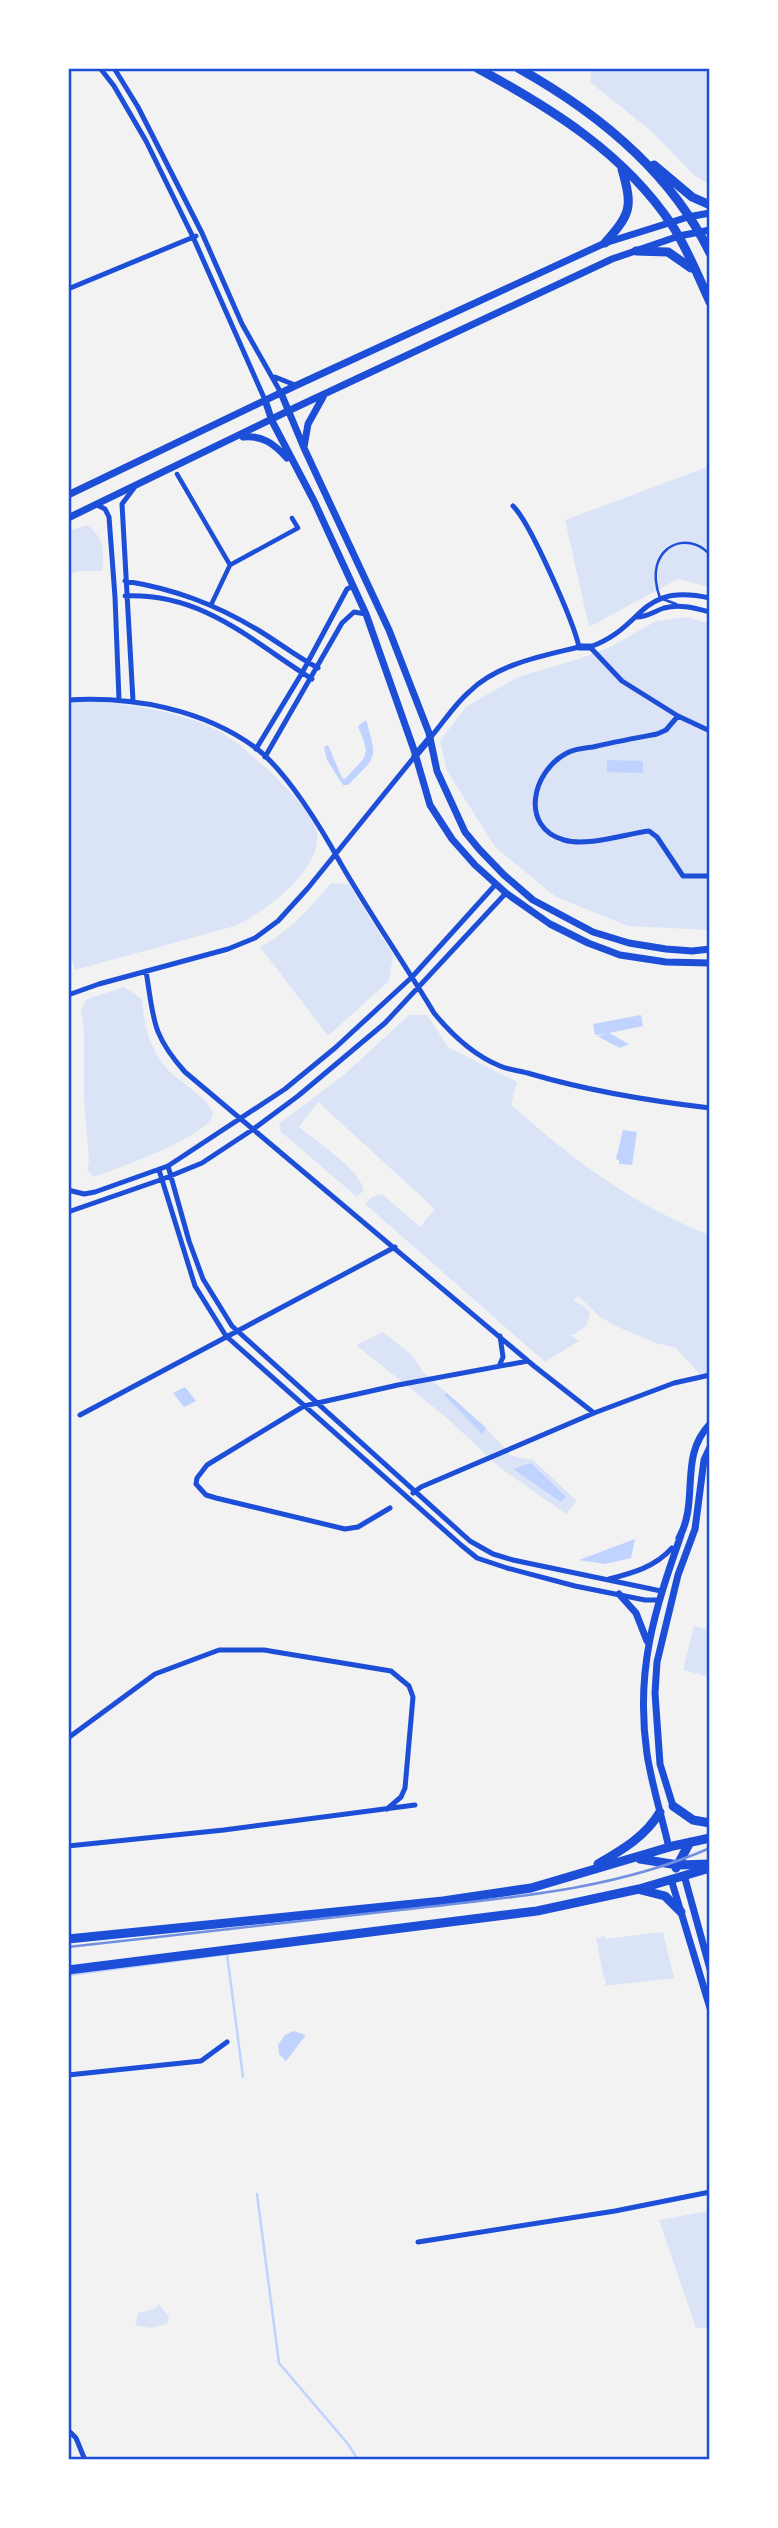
<svg xmlns="http://www.w3.org/2000/svg" width="778" height="2528" viewBox="0 0 778 2528" font-family="Spectral,serif">
<style>
.green{fill:#dbe4f7}
.water{fill:#bfd3fe}
.lines{fill:none;stroke-linecap:round;stroke-linejoin:round}
.stream{stroke:#bfd3fe;stroke-width:2.5}
.service{stroke:#1d4ed8;stroke-width:2.5}
.pedestrian{stroke:#1d4ed8;stroke-width:4.5}
.minor{stroke:#1d4ed8;stroke-width:5}
.tertiary{stroke:#1d4ed8;stroke-width:7}
.primary{stroke:#1d4ed8;stroke-width:9}
.rail{stroke:#7290e2;stroke-width:2.5}
.neatline{fill:none;stroke:#1d4ed8;stroke-width:2.5}
</style>
<rect width="100%" height="100%" fill="#f2f2f2"/>
<path class="green" d="M592,68H710V185L693,174L652,132L590,82Z
M710,466V587L678,579L589,627L565,520Z
M87,525C105,538 104,551 102,571H80L68,574V531Z
M687,617L710,624V930L628,926L556,897L496,848L447,771L440,741L466,707L518,677L582,658L612,646L656,621Z
M68,702C111,699 181,711 219,731C244,745 309,803 316,830C327,866 264,913 235,926L75,970L68,947Z
M331,883L349,884L393,955L389,981L328,1036L260,947C290,931 309,909 331,883Z
M124,987L142,999C144,1025 149,1049 168,1070C179,1082 211,1099 213,1115C205,1138 117,1169 93,1177L87,1170L89,1160L84,1100V1031L81,1010L87,999Z
M409,1015H427L448,1047L517,1082L511,1105C568,1156 637,1208 710,1235V1375L702,1377L676,1348L656,1343L618,1327L600,1317L578,1296L573,1301L583,1305L590,1312L587,1325L575,1334L570,1335L579,1341L545,1362L365,1204L372,1197L382,1194L420,1227L435,1209L318,1102L299,1127C317,1142 358,1168 364,1190L357,1197L281,1132L279,1124L346,1073Z
M383,1332L412,1355L423,1372L486,1428L512,1456L533,1460L577,1501L566,1514L499,1467L447,1418L356,1345Z
M694,1626L710,1630V1677L683,1670Z
M663,1932L674,1978L605,1986L606,1981L603,1975L596,1937L600,1938L604,1935L605,1939Z
M710,2211V2327L696,2328L659,2220Z
M159,2304L169,2317L167,2324L151,2328L135,2325L138,2313L154,2309Z"/>
<path class="water" d="M366,720C378,761 377,755 348,785H343L327,760L324,747L328,745L342,778L345,779C368,753 371,759 358,726Z
M607,760L643,761V773L607,772Z
M641,1015L643,1026L609,1033L629,1044L620,1048L597,1036L608,1033L595,1035L593,1024Z
M623,1130L637,1132L632,1165L619,1164V1160L616,1159Z
M185,1387L196,1401L184,1407L173,1393Z
M447,1393L486,1428L482,1434L444,1395Z
M531,1463L566,1497L561,1502L513,1469Z
M635,1539L631,1558L605,1564L579,1560Z
M293,2031L306,2035L286,2061L279,2054L278,2045L285,2035Z"/>
<g class="lines">
<path class="stream" d="M68,1975L227,1954L243,2077
M257,2194L279,2363L348,2444L358,2460"/>
<path class="service" d="M676,604L660,598C656,587 654,576 657,565C665,539 694,536 710,555"/>
<path class="pedestrian" d="M177,474L230,565L298,528L292,518
M211,605L230,565"/>
<path class="minor" d="M100,68L114,86L146,141L193,237L265,400
M114,68L138,107L202,233L242,324L281,393
M68,289L196,236
M275,377L295,385
M97,505L105,509L109,517L115,597L119,700
M125,581C174,589 215,604 258,630C278,642 297,657 318,668
M125,596C203,593 250,640 312,679
M710,598C638,582 646,627 590,647L622,681L678,716L710,731
M637,617C647,617 655,611 664,608C680,604 694,608 710,612
M68,700C132,696 203,709 256,748C287,772 322,829 341,864C370,914 404,963 434,1013C452,1035 473,1055 500,1066C509,1070 521,1071 531,1074C589,1091 650,1101 710,1108
M133,701L122,504L134,488
M678,716L666,730L657,734C636,738 614,742 593,747C585,748 574,749 567,753C532,771 519,827 564,840C587,847 625,834 649,831L657,837L683,876H710
M430,738C443,723 454,705 469,692C497,664 542,656 579,647C574,623 530,522 513,506
M256,749L302,673L347,589L353,586
M265,757L342,623L354,612L366,614
M146,971C154,1019 151,1034 185,1072L534,1366L594,1413
M68,995L99,984L228,949L255,938L278,921L308,888L415,756
M168,1166L189,1241L203,1279L232,1326L470,1541L493,1554L513,1560L661,1591
M159,1170L195,1286L226,1336L461,1545L477,1558L507,1568L575,1586L645,1600H658
M68,1190L84,1194L95,1192L168,1166L285,1089L335,1048L412,977L496,884
M68,1212L163,1179L202,1163L252,1130L298,1096L385,1023L506,893
M500,1336L503,1357L500,1364
M80,1415L395,1247
M413,1493L421,1487L594,1413L674,1383L710,1375
M390,1508L358,1527L345,1529L216,1498L206,1495L196,1484L197,1478L207,1465L304,1406L398,1385L528,1361
M609,1579C633,1573 655,1567 672,1548
M68,1738L155,1674L219,1650H264L391,1671L409,1686L413,1697L405,1788L401,1797L387,1809
M68,1846L224,1830L415,1805
M68,2075L201,2061L227,2042
M418,2242L615,2211L710,2192
M68,2430L76,2438L85,2460"/>
<path class="tertiary" d="M281,393L304,448L389,630L429,733L437,771L465,832L479,849L504,875L533,900L593,932L629,943L666,949L692,951L710,949
M265,400L272,421L314,501L366,614L414,750L430,805L452,839L475,865L506,893L550,924L588,943L620,955L666,962L710,963
M243,437C263,435 274,444 287,458
M304,447L308,424L323,397
M68,495L295,386L605,243L688,217L710,213
M68,518L288,411L612,259L679,236L710,230
M579,647H590
M415,756L430,738
M679,1538C700,1500 678,1457 710,1424
M619,1594L636,1613L647,1641
M673,1806L660,1764L655,1693L657,1662L678,1575L695,1529L704,1460L710,1447
M669,1848C662,1817 652,1786 647,1754C635,1671 654,1612 681,1535
M684,1875L710,1969
M671,1879L710,2008"/>
<path class="primary" d="M477,68C551,108 624,153 672,225C687,248 698,276 710,302
M518,68C597,112 670,171 710,253
M654,165L692,197L710,205
M605,243C631,213 633,208 622,169
M636,251L668,252L691,268
M673,1806L693,1820L710,1823
M640,1859L678,1865L710,1864
M598,1864C622,1850 645,1837 660,1812
M676,1868L690,1842
M641,1890L665,1896L681,1912
M68,1939L443,1901L531,1888L673,1846L710,1838
M68,1970L537,1911L639,1889L710,1868"/>
<path class="rail" d="M68,1947C179,1935 289,1922 400,1910C505,1898 612,1891 710,1848"/>
</g>
<rect width="778" height="2528" fill="none" stroke="#ffffff" stroke-width="140"/>
<rect x="70" y="70" width="638" height="2388" class="neatline"/>
</svg>
